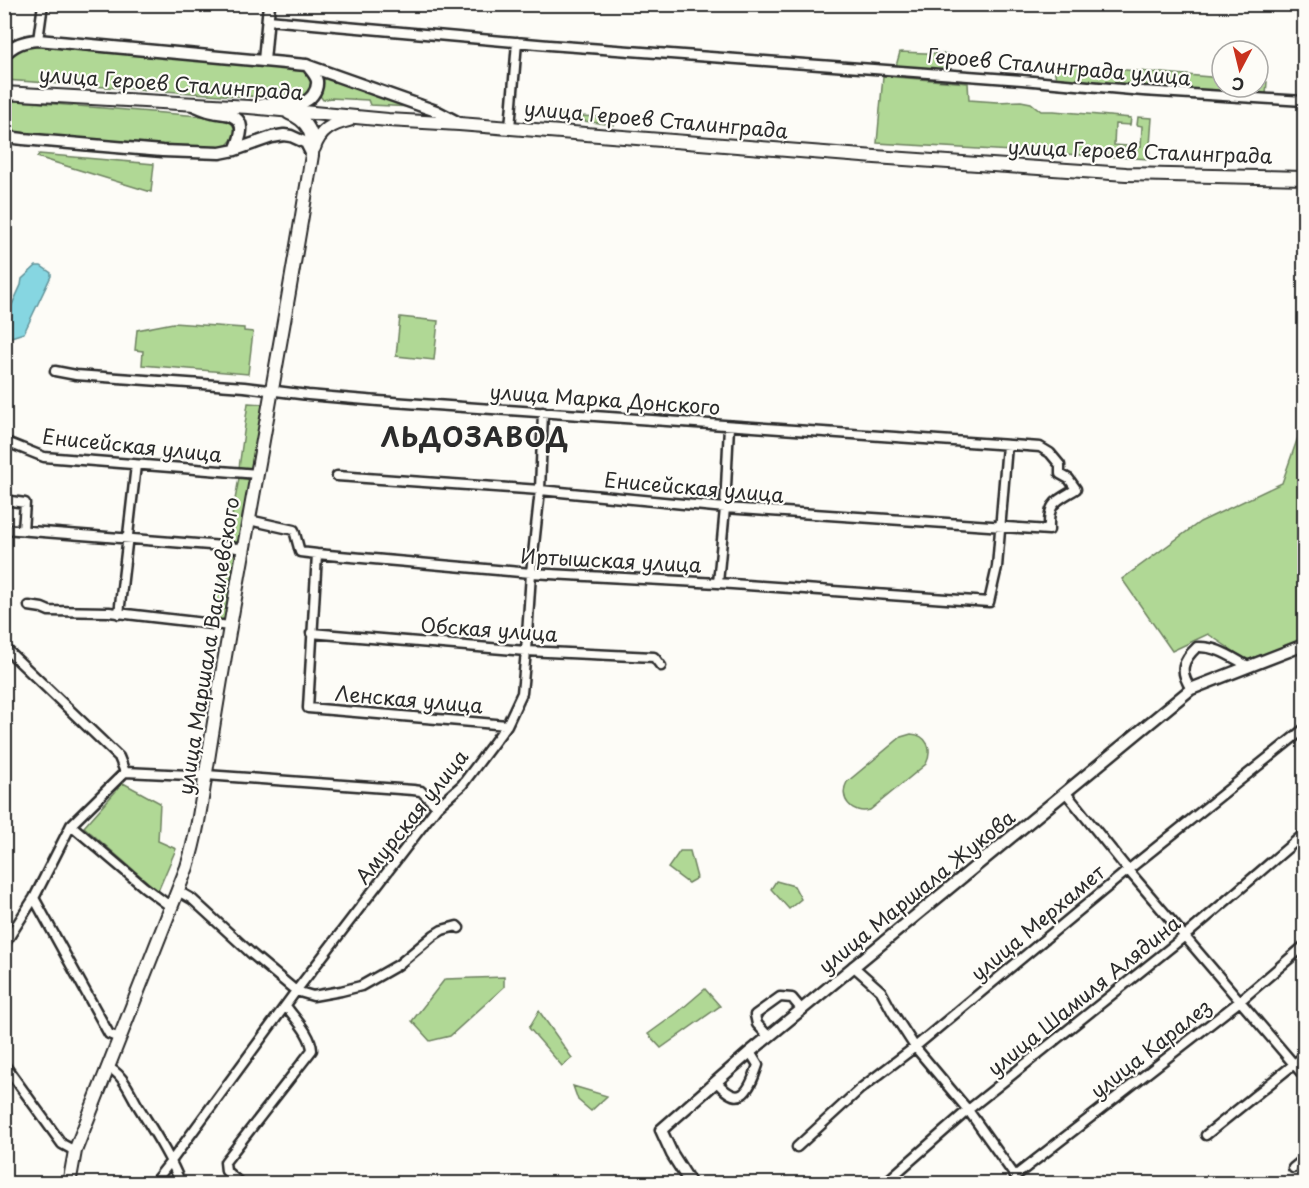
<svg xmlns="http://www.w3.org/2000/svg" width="1309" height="1188" viewBox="0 0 1309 1188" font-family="'Playpen Sans',sans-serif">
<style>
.green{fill:#b0d895;stroke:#6e8260;stroke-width:1.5}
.water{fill:#86d6e1;stroke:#629298;stroke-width:1.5}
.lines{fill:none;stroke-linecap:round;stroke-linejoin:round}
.minor-casing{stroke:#2b2b2b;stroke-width:13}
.tertiary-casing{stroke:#2b2b2b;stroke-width:15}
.secondary-casing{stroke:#2b2b2b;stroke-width:16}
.minor{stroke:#fdfcf7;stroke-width:8}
.tertiary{stroke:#fdfcf7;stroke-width:10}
.secondary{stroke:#fdfcf7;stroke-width:12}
.labels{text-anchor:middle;stroke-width:4.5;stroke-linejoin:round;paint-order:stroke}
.street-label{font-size:20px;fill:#2b2b2b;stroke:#fdfcf7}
.district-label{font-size:26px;font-weight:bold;letter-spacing:1.5px;fill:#2b2b2b;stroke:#fdfcf7}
</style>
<rect width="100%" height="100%" fill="#fdfcf7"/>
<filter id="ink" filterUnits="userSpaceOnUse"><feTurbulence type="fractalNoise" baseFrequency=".0167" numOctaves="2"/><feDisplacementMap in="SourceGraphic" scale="12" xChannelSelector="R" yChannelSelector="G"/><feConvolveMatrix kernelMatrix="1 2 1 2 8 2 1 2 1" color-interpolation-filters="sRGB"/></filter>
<g filter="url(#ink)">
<path class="green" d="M30,46L300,69C315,79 318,90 299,97L236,96L5,80C4,61 9,48 30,46Z
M900,52L950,54L947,69L896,66Z
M1053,64L1222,78V87H1258V81L1267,82L1266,95L1056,78Z
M321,73L414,107L370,105L368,100L330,98L323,100L318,93Z
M883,76L968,83L969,100L997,102L1021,101L1031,103L1041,111H1054L1131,118L1130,125L1115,124L1114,145L1141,147L1142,126L1137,125L1138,117L1152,118L1149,159L877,143Z
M5,100L224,118C239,124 238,134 227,145L219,147L175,146L13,135L5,128Z
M529,113L615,118L614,125L529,114Z
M39,154L154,164L151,192L37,157Z
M400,317L438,321L434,360L396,356Z
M173,323L244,328V331L253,332L248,374L142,365L143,351L135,350L137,330Z
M248,403L264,404L254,469L239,468Z
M1304,420V639L1247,660L1208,634L1172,651L1122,579L1200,522L1282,483Z
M239,478L253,480L240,544L227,543Z
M225,553L237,555L226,619L212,621Z
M911,734C928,735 933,750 926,764L870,810C852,815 838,798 847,782L901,737Z
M123,783L160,803L158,841L176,849L158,891L84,827Z
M680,851H690L697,878L688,883L668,868Z
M776,881L794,886L801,899L789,909L771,889Z
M504,977V987L450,1036L430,1041L412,1021L445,979Z
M705,989L720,1006L661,1048L648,1034L677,1013Z
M539,1011L572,1058L562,1066L529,1028Z
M573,1086L607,1096L591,1111L578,1100Z"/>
<path class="water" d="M36,266H41L51,273V276L24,333L8,338L5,329L6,318L21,285L22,279Z"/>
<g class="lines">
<g class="minor-casing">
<path id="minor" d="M268,20L549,45L1022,80L1143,91L1304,101
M38,40L43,4
M510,128L517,42
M55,371L76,375L244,387L308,395L378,401L1040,447L1050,453L1060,465V474L1069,479L1076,489C1055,502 1048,502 1049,530L725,508L540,490L337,476
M4,441L44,457L258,474
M4,500L25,503L23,530
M249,520L294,530L300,552L317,554L531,573L718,583L989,602L997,567L1007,445
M4,529L223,546L244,549
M317,554L308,708L507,725
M718,583L725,508L729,426
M29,606L42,608L49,611L109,612L230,626
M119,614L136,465
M311,633L526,651L654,657L661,666
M4,647L119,757L125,772
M1191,689C1179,671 1182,661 1197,647C1217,646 1231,657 1248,666
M125,772L189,775H206L413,790L421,791L437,807
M1066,793L1128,870L1304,1076
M71,825L144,887L171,907
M178,891L192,899L253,955L296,991L313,996L341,991L361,986L398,965L434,935L442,930L457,926L459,928
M34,898L109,1034L119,1038
M4,945L34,898L71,825L125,772
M853,966L881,991L893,1013L915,1047L968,1110L1015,1176L1240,1001L1304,946
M769,1037L757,1024L755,1015L780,997L792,998L802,1010
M4,1064L62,1144L75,1151
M107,1067C123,1073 130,1093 138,1106C154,1132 170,1156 181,1184
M716,1081C740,1110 749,1092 758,1065L750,1052
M1206,1135L1304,1056
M797,1147L860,1089L915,1047L1128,870L1304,729
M1293,1168L1304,1159
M153,1184L172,1160L296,991L437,807L462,785L507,725L522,693L526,651L531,573L540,490L543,412
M241,1184L226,1171L225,1162L312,1050C311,1034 295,1019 286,1006
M884,1184L968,1110L1185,936L1304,834"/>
</g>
<g class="tertiary-casing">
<path id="tertiary" d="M4,55C14,44 24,41 38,40L306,65L436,111L459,123
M264,61L269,4
M195,106C201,108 207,111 213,112C219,114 227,113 232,116C247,122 240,139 235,150
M257,106C265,104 273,102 281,102C288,102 295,104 301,103C310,101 318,91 317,81C316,75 310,70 307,65
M4,133L15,138L23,139L162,151L220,153L235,150L272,137L284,135L291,136L302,141L306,143L312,155
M691,1184L672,1154L661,1130L750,1052L1191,689L1304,645"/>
</g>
<g class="secondary-casing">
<path id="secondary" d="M4,93L249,107L388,120L459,124L875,157L1126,174L1304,178
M314,148C320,130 332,124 349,120
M69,1184L75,1151L187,867C198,832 202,797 208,760C215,714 223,668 231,621C258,466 287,311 312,155C314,134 309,121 289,113"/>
</g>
<use href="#minor" class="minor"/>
<use href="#tertiary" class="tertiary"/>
<use href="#secondary" class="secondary"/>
</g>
</g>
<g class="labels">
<g class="street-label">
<text transform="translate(1059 67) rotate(5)" y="7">Героев Сталинграда улица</text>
<text transform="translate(171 84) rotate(4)" y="7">улица Героев Сталинграда</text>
<text transform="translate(656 120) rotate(5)" y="7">улица Героев Сталинграда</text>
<text transform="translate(1140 152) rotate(2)" y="7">улица Героев Сталинграда</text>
<text transform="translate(605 400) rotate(4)" y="7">улица Марка Донского</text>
<text transform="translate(132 446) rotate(6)" y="7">Енисейская улица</text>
<text transform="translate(694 488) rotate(5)" y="7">Енисейская улица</text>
<text transform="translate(611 561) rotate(3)" y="7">Иртышская улица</text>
<text transform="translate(489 630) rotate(4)" y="7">Обская улица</text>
<text transform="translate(209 646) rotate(-81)" y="7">улица Маршала Василевского</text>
<text transform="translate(409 700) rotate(5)" y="7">Ленская улица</text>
<text transform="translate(412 817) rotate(-51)" y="7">Амурская улица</text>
<text transform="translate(917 892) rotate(-39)" y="7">улица Маршала Жукова</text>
<text transform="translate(1038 923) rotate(-40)" y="7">улица Мерхамет</text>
<text transform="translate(1084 996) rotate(-39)" y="7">улица Шамиля Алядина</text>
<text transform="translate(1151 1049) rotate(-38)" y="7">улица Каралез</text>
</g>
<g class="district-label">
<text x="475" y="447">ЛЬДОЗАВОД</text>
</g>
</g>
<rect width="1309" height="1188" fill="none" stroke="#fdfcf7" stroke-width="24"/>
<rect x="12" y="12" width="1285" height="1164" fill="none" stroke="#2b2b2b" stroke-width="2" filter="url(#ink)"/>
<g transform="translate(1240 69) rotate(187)"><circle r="28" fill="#fdfcf7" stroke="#a9a8a5" stroke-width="1.5"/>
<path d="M0-4.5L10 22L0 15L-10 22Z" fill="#c8321e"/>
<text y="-9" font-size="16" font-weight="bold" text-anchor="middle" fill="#2b2b2b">С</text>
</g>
</svg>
